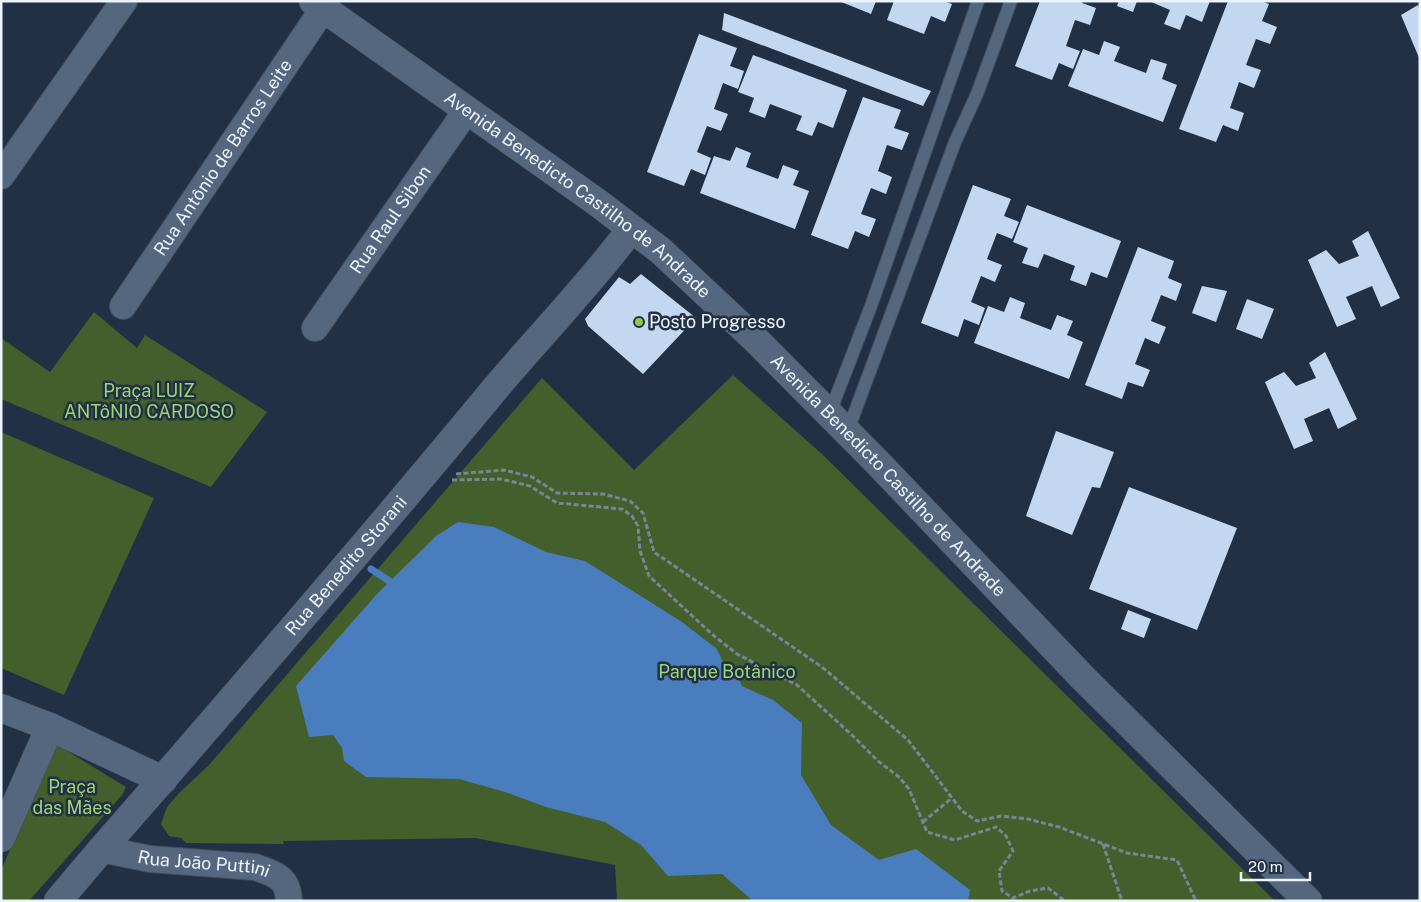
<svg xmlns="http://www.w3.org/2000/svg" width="1421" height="902" viewBox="0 0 1421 902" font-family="'Public Sans',sans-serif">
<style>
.green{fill:#425f2c}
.water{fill:#4a7dbe}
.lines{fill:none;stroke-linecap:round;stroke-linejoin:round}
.stream{stroke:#4a7dbe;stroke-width:7}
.building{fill:#c3d7f1}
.lane-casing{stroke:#3f4d5d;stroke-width:14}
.street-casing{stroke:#3f4d5d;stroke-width:28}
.secondary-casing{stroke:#3f4d5d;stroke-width:29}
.path{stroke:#798595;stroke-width:3;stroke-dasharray:5 2.5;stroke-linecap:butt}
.lane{stroke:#55677e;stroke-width:12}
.street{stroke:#55677e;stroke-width:26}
.secondary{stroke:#55677e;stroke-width:28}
.poi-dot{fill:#87cf4a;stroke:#213044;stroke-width:2}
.labels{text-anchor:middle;stroke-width:5;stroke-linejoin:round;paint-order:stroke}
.street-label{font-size:18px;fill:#ebf3fd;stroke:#213044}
.poi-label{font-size:18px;fill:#ebf3fd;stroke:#213044;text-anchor:start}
.park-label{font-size:18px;fill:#9cd671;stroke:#213044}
</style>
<rect width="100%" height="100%" fill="#213044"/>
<path class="green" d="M94,312L137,348L145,335L267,412L211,487L1,399V338L50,372Z
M733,375L823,455L1275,901H617L615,865L475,838L283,841L284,844L186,843L181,838L169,836L161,824L167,807L179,793L209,765L542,378L634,470Z
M1,432L154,498L64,695L1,668Z
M54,743L126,787L122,795L29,901H1V871Z"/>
<path class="water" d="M458,522L494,527L546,552L585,561L682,622L717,649L725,667L737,674L742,686L773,700L802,723L801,775L831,825L879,860L916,849L970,890L968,901H753L722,874L668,876L641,845L605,822L546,807L505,792L459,779L366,777L344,761L342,748L333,735L309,737L296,686L377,594L436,536Z"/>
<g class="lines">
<path class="stream" d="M371,569L397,586"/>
</g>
<path class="building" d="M839,1H876L871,14Z
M894,1H943L952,4L945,22L931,16L924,34L887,20Z
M1040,1H1082V3L1096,8L1090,25L1075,20L1066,46L1080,51L1073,69L1059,63L1052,80L1015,66Z
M1119,1H1137L1133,12L1117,6Z
M1149,1H1210L1202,22L1186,15L1180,30L1164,24L1170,10Z
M1228,1H1261L1269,4L1262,21L1277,27L1270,44L1256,39L1246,65L1261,70L1254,88L1239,82L1230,108L1244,113L1238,131L1223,125L1216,142L1179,129Z
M1418,5L1420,11V60L1401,15Z
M724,13L931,91L923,106L722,30Z
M699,34L737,48L730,66L744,71L738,89L723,83L714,109L728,114L721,131L707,126L697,152L711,158L705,175L691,169L684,186L647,172Z
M1104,41L1120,47L1114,61L1146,73L1151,59L1167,64L1162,79L1177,85L1163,122L1068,86L1083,49L1099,55Z
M753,55L847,90L833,128L818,122L812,136L796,130L802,116L770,104L765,118L749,112L754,98L738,92Z
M863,97L901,110L894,128L909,133L902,150L887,145L878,171L892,177L886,194L871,188L861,214L876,219L869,237L855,231L848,249L811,235Z
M736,147L751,153L746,167L778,179L783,165L799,171L793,185L809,191L795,229L700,193L714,156L730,161Z
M973,185L1011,199L1004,216L1019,222L1012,239L997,233L987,259L1002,265L995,282L981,276L971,302L985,308L979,325L964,319L958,337L921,323Z
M1027,205L1121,241L1107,278L1091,272L1086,286L1070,280L1075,266L1044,254L1038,268L1022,263L1028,248L1013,242Z
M1368,231L1400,298L1381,307L1372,286L1346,297L1356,319L1337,327L1308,260L1326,250L1339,264L1359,256L1352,241Z
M1138,247L1174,261L1168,278L1182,284L1176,301L1161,295L1151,321L1166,327L1159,344L1145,338L1135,364L1150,370L1143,387L1128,382L1122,399L1085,385Z
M641,274L696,318L643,374L588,326L585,319L619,277L630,284Z
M1202,286L1227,291L1216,322L1192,313Z
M1010,297L1025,303L1020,318L1051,330L1057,315L1073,321L1067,335L1083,342L1069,379L974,343L988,306L1004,312Z
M1247,299L1274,309L1262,339L1236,329Z
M1325,352L1357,419L1338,429L1329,408L1304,419L1313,441L1294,449L1265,382L1284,372L1296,386L1316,378L1309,363Z
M1056,431L1114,452L1100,488L1092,487L1072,535L1026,516Z
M1129,487L1237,528L1197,630L1089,589Z
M1128,610L1151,619L1144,638L1121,629Z"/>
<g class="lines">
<g class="lane-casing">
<path id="lane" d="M829,415L871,306L978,1
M847,433L955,142L977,94L1011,1"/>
</g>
<g class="street-casing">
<g id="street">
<path d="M1,176L124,1"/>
<path id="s1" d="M123,306L323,9"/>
<path id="s2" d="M315,328L467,110"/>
<path id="s3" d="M101,849L150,859L255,867C275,874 288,877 289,901"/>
</g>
</g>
<g class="secondary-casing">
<g id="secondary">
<path id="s4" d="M313,1L598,203L661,251L756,340L877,462L1083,678L1308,901"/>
<path d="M1,708L50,727L163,780"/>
<path d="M1,838L50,727"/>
<path id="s5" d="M58,901C102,847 149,796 194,743C297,624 399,505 499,384C543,332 591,283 631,229"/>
</g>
</g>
<path class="path" d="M456,474L504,470L532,477L557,493L603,494L630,501L643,513L654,552L822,667L908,740L962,811L977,821L1001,816L1028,819L1059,827L1127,853L1177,860L1196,901
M452,480L501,479L530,486L557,503L622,509L632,516L638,526L640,551L649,576L713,635L737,654L797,685L853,736L878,761L899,777L909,789L927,832L955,840L996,827L1006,836L1013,851L999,871L1002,891L1013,898L1030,891L1048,888L1065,901
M923,822L952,798
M1103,844L1122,901"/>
<use href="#lane" class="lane"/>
<use href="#street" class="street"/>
<use href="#secondary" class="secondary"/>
</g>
<circle class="poi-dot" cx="639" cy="322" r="5"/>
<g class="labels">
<g class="street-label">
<text dy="6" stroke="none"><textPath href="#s1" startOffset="179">Rua Antônio de Barros Leite</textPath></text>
<text dy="6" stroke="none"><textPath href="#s4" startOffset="328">Avenida Benedicto Castilho de Andrade</textPath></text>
<text dy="6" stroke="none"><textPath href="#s2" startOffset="132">Rua Raul Sibon</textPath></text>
<text dy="6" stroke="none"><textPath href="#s4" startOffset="748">Avenida Benedicto Castilho de Andrade</textPath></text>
<text dy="6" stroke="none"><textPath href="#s5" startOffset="442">Rua Benedito Storani</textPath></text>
<text dy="6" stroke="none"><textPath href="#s3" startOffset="104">Rua João Puttini</textPath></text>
</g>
<g class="poi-label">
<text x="649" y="328">Posto Progresso</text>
</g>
<g class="park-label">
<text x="149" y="397">Praça LUIZ<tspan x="149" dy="21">ANTôNIO CARDOSO</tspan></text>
<text x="727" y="678">Parque Botânico</text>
<text x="72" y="793">Praça<tspan x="72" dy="21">das Mães</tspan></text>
</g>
</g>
<rect width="1421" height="902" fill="none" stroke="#ebf3fd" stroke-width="5"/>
<path d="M1241 872v8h69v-8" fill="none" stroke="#ebf3fd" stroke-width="2.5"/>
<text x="1248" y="872" font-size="15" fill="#ebf3fd" stroke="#213044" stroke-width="4" paint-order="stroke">20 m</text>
</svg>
